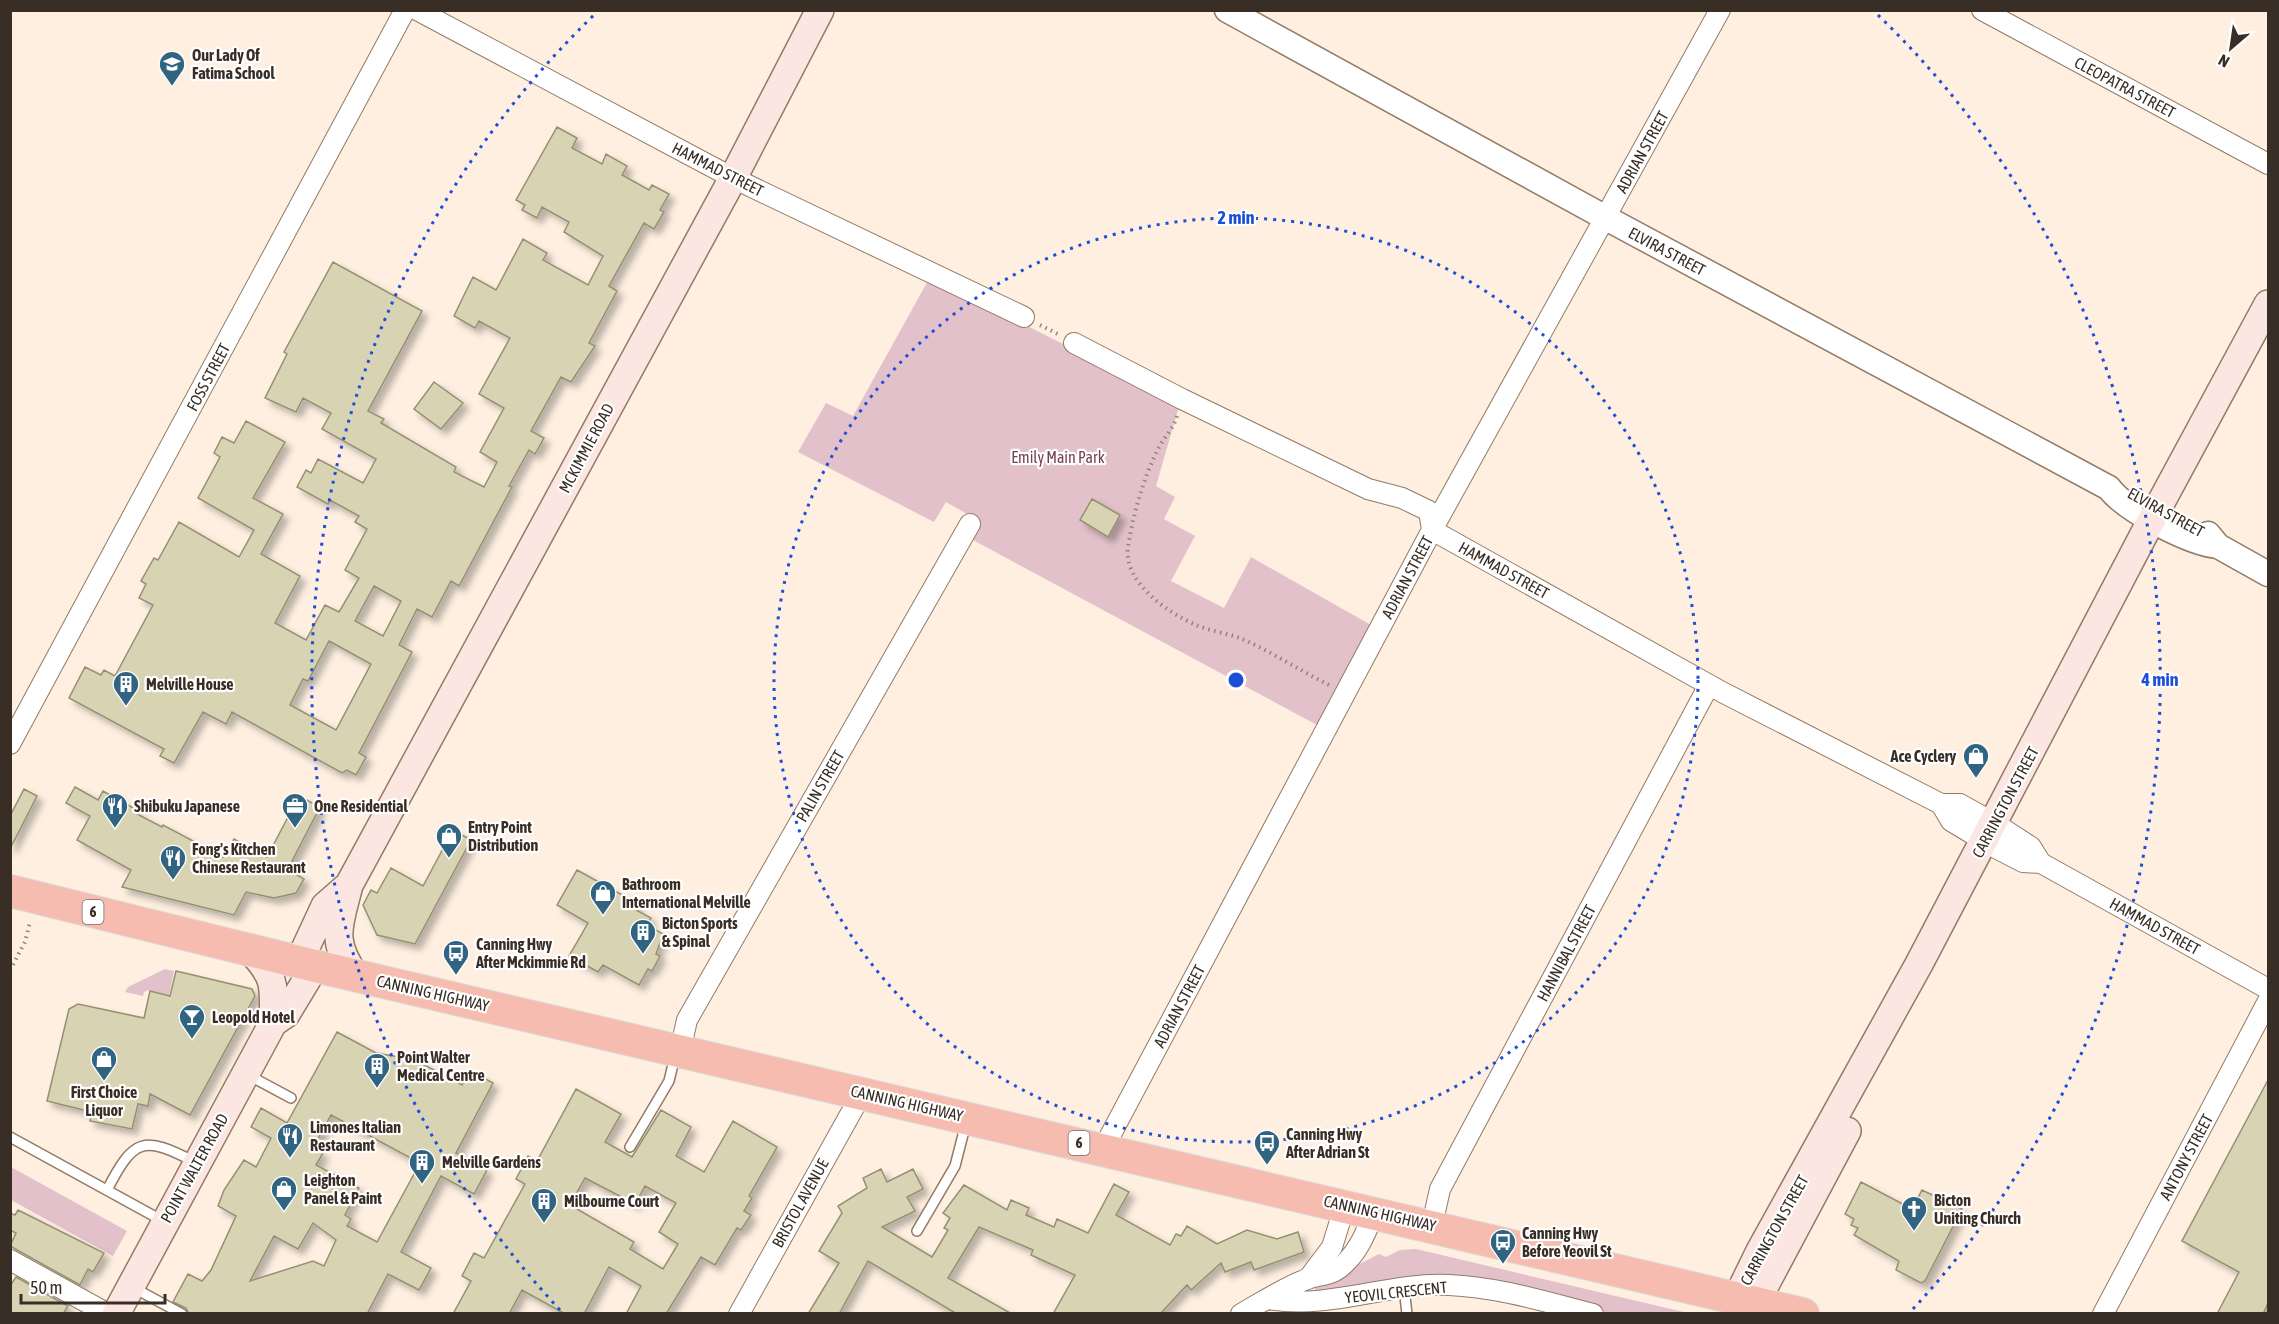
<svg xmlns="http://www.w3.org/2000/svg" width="2279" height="1324" viewBox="0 0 2279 1324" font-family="'Asap Condensed',sans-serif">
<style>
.green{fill:#e2c1cb}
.building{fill:#d8d3b3;stroke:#959072;stroke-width:1.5;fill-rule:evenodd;filter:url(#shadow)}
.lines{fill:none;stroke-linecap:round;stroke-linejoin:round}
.service-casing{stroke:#927b65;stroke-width:12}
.minor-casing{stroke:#927b65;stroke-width:22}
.tertiary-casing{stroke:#927b65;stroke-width:27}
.secondary-casing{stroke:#927b65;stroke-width:30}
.trunk-casing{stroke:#dbd9d8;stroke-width:34}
.path{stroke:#918579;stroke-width:4;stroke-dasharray:1.5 4.5;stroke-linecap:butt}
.service{stroke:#fff;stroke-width:9}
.minor{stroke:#fff;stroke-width:20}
.tertiary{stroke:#fff;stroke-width:24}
.secondary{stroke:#fce6e2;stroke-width:27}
.trunk{stroke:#f6bcb0;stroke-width:32}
.ring{fill:none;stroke:#1d4ed8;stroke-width:3;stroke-dasharray:3 6}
.labels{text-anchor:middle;stroke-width:4.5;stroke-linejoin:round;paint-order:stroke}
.shield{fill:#fff;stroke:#746d66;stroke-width:1.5}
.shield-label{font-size:15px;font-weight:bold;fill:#382e25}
.poi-label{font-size:16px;font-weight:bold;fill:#382e25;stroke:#fff;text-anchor:start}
.street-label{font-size:16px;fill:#382e25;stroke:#fff}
.park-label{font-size:16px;fill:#744253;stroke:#fff}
.centre{fill:#1d4ed8;stroke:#fff;stroke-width:3}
.ring-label{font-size:18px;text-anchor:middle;font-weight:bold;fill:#1d4ed8;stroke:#fff;stroke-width:4.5;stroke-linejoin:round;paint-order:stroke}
</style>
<defs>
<filter id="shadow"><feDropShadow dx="5.5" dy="5.5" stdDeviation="3" flood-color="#0004"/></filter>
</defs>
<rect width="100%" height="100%" fill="#feefe0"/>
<path class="green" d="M930,277L1180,403L1156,486L1175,497L1164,519L1195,536L1171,581L1224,608L1251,557L1371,625L1317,725L971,539L981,522L946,502L934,522L798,452L826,403L853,416Z
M165,969L174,971L169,995L149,990L144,992L143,996L125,992L128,987Z
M11,1167L127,1231L113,1256L11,1200Z
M1416,1249L1688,1313H1608L1554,1296L1315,1292V1287L1379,1254L1386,1257L1400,1250Z"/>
<path class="building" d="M557,127L577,138L572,148L602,164L606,154L627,166L622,175L649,190L652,185L669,194L660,210L664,212L654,229L644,223L609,286L617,291L589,343L595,346L571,382L561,377L531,431L544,438L535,454L529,450L509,486L512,487L459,586L451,581L432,617L417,609L399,645L412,652L359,753L366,757L356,775L347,770L342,773L232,712L226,724L203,712L174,763L160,756L164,749L69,698L85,667L101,675L104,670L115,676L153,605L139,598L146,584L141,581L154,558L158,560L179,522L239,557L254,530L198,498L220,457L214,453L222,437L234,443L246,421L285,442L253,498L283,514L261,554L300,576L275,623L306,640L325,605L339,612L359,578L345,570L367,529L355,522L359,516L330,500L328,504L297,487L306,470L311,473L318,459L363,483L376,459L322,429L331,413L303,398L296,412L265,398L287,354L284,352L333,262L422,311L368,411L384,419L381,423L456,467L454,472L484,487L497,462L480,452L504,408L479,394L510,338L479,321L475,328L454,316L466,291L473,277L496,290L523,239L547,253L543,260L588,285L603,256L564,232L569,222L542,207L537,218L522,210L525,205L516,200ZM374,586L401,601L383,636L355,621ZM329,641L371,664L336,730L290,705L303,679L308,681Z
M434,382L463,403L441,429L414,409Z
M1092,499L1120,515L1108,537L1080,520Z
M75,787L98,800L103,791L137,810L135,813L162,827L163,825L223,857L234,839L267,857L299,796L320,807L292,861L295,863L290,871L304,879L296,893L274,898L246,892L234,915L122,887L131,870L77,840L90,816L66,803Z
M24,789L37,796L10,849V816Z
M453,830L471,840L415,944L377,935L363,905L371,890L377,893L391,868L423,886Z
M577,870L637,903L634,909L651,918L647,925L663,934L656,954L660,956L652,971L648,969L639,985L603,965L598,972L569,956L588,923L557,905Z
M176,971L252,989L255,996L190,1115L150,1094L148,1106L138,1104L132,1129L90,1121L92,1112L47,1101L69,1009L78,1004L144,1018L150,991L170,996Z
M337,1032L376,1053L399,1057L402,1053L462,1085L470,1070L493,1083L456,1153L487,1170L474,1194L441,1176L401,1252L431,1268L419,1290L388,1274L367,1314H189L186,1308L173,1302L188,1274L202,1281L211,1270L236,1216L218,1206L224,1190L244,1160L256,1167L271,1138L251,1127L261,1108L287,1123ZM331,1115L420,1163L377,1242L347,1226L351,1219L345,1215L359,1188L316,1165L323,1153L313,1148ZM313,1223L336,1240L324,1266L313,1261L250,1281L274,1236L298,1249Z
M2268,1080V1303L2263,1314H2217L2239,1272L2182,1241Z
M576,1089L621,1114L605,1142L632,1157L661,1110L691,1127L676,1156L704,1172L733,1121L777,1147L749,1196L752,1198L744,1211L751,1215L741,1230L737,1228L715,1265L701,1257L666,1314H626L641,1286L609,1267L584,1314H565L522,1290L509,1314H453L471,1281L462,1276L474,1253L484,1258L525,1184L516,1179L528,1156L537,1161ZM585,1178L635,1204L645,1186L676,1203L659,1232L678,1244L663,1269L630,1249L634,1242L570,1205Z
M881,1169L887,1182L913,1169L923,1189L907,1197L915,1211L882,1227L932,1257L948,1230L944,1228L950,1218L943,1213L964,1185L1007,1210L1011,1200L1029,1208L1026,1215L1054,1227L1057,1219L1088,1233L1114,1184L1129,1192L1116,1215L1170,1245L1176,1234L1181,1236L1187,1226L1217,1244L1247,1230L1277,1239L1298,1232L1304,1252L1254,1270L1251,1262L1225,1272L1221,1263L1191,1290L1187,1285L1160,1314H1053L1075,1275L1031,1255L1033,1250L979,1227L948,1278L1012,1314H957L868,1261L839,1314H808L839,1263L819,1251L842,1213L838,1206L867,1188L863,1178Z
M1861,1182L1912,1209L1922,1190L1962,1209L1925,1281L1921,1283L1896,1270L1899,1261L1854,1235L1858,1228L1851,1225L1854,1219L1845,1214Z
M18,1210L104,1253L93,1272L88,1269L80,1285L10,1246L16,1233L10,1230V1213L15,1215Z
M16,1277L68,1306L63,1314H10V1286Z"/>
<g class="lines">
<g class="service-casing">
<path id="service" d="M248,1075L291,1098
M10,1137L163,1221
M630,1147L669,1081L675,1056
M107,1190C134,1138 143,1135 195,1162
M917,1231L955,1166L966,1123
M134,1288L182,1314
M1404,1288L1407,1314"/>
</g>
<g class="minor-casing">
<path id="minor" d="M417,10L733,178L1024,317
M1982,10L2268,164
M1074,343L1182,399L1368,489L1402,498L1429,511L1432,530L1722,692L1941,804H1960L1994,823L2031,847L2041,863L2268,989
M10,744L405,10
M1941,804L1951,821L1996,848L2023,862L2041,863
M680,1051L687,1020L970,524
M1103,1149L1432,530L1720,10
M1432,1225L1440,1189L1709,685
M10,1260L108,1314
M1308,1279L1332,1247L1345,1205
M1268,1299C1331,1310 1387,1282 1449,1285C1498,1287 1546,1302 1593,1314
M739,1314L862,1093
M1241,1314C1262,1302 1285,1287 1307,1279C1325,1273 1333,1277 1348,1260C1361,1247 1367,1228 1375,1212
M2103,1314L2268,1001"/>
</g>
<g class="tertiary-casing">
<path id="tertiary" d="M1227,10L1606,218L2109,488C2125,510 2191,544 2218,546
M2208,534L2218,546L2268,574"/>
</g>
<g class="secondary-casing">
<path id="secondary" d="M250,950C277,978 274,987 273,1023
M299,962L325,906L349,885
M355,975C329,940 340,923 349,885L733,178L820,10
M1737,1298L1760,1251L1919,964L2152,519L2268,304
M1756,1302L1847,1131
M116,1314L273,1023L286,1014L315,966"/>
</g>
<g class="trunk-casing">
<path id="trunk" d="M10,891L315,966L1803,1314"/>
</g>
<path class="path" d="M1040,325L1058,334
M1177,416C1173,430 1163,438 1157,451C1143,480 1133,515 1128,547C1123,582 1168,613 1196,625C1210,631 1226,633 1240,638C1270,651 1299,670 1329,685
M10,970L25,942L30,922"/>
<use href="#service" class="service"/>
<use href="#minor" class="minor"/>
<use href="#tertiary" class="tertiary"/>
<use href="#secondary" class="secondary"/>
<use href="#trunk" class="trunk"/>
</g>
<g class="ring">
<circle cx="1236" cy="680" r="462"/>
<path d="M560 1310A924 924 0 0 1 594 15M1878 15A924 924 0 0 1 1912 1310"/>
</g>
<defs>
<g id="school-pin" transform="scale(1.35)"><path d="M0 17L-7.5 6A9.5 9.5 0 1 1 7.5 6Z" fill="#306481" stroke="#fff"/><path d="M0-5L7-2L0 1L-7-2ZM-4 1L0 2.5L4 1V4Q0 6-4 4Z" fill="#fff"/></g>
<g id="building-pin" transform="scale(1.35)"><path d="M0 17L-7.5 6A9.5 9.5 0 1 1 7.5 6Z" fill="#306481" stroke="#fff"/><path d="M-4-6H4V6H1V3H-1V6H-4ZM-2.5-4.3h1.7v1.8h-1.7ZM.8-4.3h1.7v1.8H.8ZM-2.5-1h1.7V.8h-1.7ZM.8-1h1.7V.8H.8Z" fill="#fff"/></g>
<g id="shop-pin" transform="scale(1.35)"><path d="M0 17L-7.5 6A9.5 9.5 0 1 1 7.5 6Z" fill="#306481" stroke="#fff"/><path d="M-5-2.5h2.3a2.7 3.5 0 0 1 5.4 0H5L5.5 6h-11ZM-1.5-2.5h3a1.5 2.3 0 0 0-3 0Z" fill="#fff"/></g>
<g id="restaurant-pin" transform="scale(1.35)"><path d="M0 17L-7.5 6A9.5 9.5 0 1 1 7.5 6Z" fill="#306481" stroke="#fff"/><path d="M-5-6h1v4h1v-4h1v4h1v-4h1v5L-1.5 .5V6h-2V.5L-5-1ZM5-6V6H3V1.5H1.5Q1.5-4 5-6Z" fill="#fff"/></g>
<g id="office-pin" transform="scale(1.35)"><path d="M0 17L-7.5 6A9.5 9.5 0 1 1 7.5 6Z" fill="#306481" stroke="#fff"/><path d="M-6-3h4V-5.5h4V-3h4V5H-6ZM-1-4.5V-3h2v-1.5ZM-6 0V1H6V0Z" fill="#fff"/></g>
<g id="bus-pin" transform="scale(1.35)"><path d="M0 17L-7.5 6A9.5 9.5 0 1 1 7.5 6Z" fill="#306481" stroke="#fff"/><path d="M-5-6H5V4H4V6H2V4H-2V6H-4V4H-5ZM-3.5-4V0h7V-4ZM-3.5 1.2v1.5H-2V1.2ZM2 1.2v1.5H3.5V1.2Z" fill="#fff"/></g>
<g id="bar-pin" transform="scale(1.35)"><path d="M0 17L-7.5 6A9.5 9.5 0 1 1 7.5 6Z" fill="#306481" stroke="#fff"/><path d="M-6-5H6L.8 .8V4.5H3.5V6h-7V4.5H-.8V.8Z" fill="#fff"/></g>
<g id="church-pin" transform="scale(1.35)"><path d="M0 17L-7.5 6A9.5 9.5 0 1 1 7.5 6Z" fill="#306481" stroke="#fff"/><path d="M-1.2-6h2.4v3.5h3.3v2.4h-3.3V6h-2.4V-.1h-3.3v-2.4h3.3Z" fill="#fff"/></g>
</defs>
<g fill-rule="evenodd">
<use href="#school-pin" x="172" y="64"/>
<use href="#building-pin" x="126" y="684"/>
<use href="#shop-pin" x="1976" y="756"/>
<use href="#restaurant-pin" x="115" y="806"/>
<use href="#office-pin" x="295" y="806"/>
<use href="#shop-pin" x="449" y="836"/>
<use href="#restaurant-pin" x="173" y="858"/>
<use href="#shop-pin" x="603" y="893"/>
<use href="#building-pin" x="643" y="932"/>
<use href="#bus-pin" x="456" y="953"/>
<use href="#bar-pin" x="192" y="1017"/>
<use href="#shop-pin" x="104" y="1059"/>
<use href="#building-pin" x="377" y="1066"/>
<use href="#restaurant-pin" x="290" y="1136"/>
<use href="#bus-pin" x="1267" y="1143"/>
<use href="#building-pin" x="422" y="1162"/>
<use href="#shop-pin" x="284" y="1189"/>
<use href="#building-pin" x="544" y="1201"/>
<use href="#church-pin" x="1914" y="1209"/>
<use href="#bus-pin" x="1503" y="1242"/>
</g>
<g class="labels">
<g class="shield">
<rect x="82.5" y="900" width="21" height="24" rx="4.5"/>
<rect x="1068.5" y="1131" width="21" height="24" rx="4.5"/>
</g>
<g class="shield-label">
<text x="93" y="917">6</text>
<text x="1079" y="1148">6</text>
</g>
<g class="poi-label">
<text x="192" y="61">Our Lady Of<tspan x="192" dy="18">Fatima School</tspan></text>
<text x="146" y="690">Melville House</text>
<text x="1956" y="762" text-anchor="end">Ace Cyclery</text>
<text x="134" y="812">Shibuku Japanese</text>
<text x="314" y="812">One Residential</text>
<text x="468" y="833">Entry Point<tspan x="468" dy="18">Distribution</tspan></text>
<text x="192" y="855">Fong's Kitchen<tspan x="192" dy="18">Chinese Restaurant</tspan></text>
<text x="622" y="890">Bathroom<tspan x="622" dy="18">International Melville</tspan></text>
<text x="662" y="929">Bicton Sports<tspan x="662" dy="18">&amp; Spinal</tspan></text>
<text x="476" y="950">Canning Hwy<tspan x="476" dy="18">After Mckimmie Rd</tspan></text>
<text x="212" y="1023">Leopold Hotel</text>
<text x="397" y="1063">Point Walter<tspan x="397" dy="18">Medical Centre</tspan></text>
<text x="104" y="1098" text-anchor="middle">First Choice<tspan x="104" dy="18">Liquor</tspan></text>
<text x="310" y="1133">Limones Italian<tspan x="310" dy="18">Restaurant</tspan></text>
<text x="1286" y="1140">Canning Hwy<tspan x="1286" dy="18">After Adrian St</tspan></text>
<text x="442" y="1168">Melville Gardens</text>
<text x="304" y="1186">Leighton<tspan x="304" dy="18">Panel &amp; Paint</tspan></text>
<text x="1934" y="1206">Bicton<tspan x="1934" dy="18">Uniting Church</tspan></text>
<text x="564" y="1207">Milbourne Court</text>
<text x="1522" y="1239">Canning Hwy<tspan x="1522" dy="18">Before Yeovil St</tspan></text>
</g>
<g class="street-label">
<text transform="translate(2125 87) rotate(28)" y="6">CLEOPATRA STREET</text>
<text transform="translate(1642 152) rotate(-61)" y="6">ADRIAN STREET</text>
<text transform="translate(718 169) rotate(27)" y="6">HAMMAD STREET</text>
<text transform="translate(1667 251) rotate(28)" y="6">ELVIRA STREET</text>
<text transform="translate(208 377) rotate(-62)" y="6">FOSS STREET</text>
<text transform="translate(586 448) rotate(-62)" y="6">MCKIMMIE ROAD</text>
<text transform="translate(2166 512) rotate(29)" y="6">ELVIRA STREET</text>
<text transform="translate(1504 570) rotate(29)" y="6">HAMMAD STREET</text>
<text transform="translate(1407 577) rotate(-62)" y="6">ADRIAN STREET</text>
<text transform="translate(820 786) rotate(-60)" y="6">PALIN STREET</text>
<text transform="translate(2005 802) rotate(-62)" y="6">CARRINGTON STREET</text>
<text transform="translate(2155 926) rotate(29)" y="6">HAMMAD STREET</text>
<text transform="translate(1566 953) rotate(-62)" y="6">HANNIBAL STREET</text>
<text transform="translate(433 993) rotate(13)" y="6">CANNING HIGHWAY</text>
<text transform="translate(1179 1006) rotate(-62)" y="6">ADRIAN STREET</text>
<text transform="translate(907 1103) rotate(13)" y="6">CANNING HIGHWAY</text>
<text transform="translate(2186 1157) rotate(-62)" y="6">ANTONY STREET</text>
<text transform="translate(194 1168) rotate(-61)" y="6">POINT WALTER ROAD</text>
<text transform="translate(800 1203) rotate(-61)" y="6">BRISTOL AVENUE</text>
<text transform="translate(1380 1213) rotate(13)" y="6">CANNING HIGHWAY</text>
<text transform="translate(1774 1230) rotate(-61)" y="6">CARRINGTON STREET</text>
<text transform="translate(1396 1292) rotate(-6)" y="6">YEOVIL CRESCENT</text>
</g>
<g class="park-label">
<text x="1058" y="463">Emily Main Park</text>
</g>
</g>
<circle cx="1236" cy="680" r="9" class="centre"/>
<g class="ring-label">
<text x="1236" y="224">2 min</text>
<text x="2160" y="686">4 min</text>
</g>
<rect width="2279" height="1324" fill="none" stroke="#382e25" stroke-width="24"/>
<g transform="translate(2231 48) rotate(209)" stroke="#ffffff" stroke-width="4.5" paint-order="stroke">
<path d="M0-4.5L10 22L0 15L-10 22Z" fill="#382e25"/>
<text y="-9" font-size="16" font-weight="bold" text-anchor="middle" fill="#382e25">N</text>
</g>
<path d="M21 1294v9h144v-9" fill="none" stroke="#382e25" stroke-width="3"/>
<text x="30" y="1294" font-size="18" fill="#382e25" stroke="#ffffff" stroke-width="4.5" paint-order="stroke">50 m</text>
</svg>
